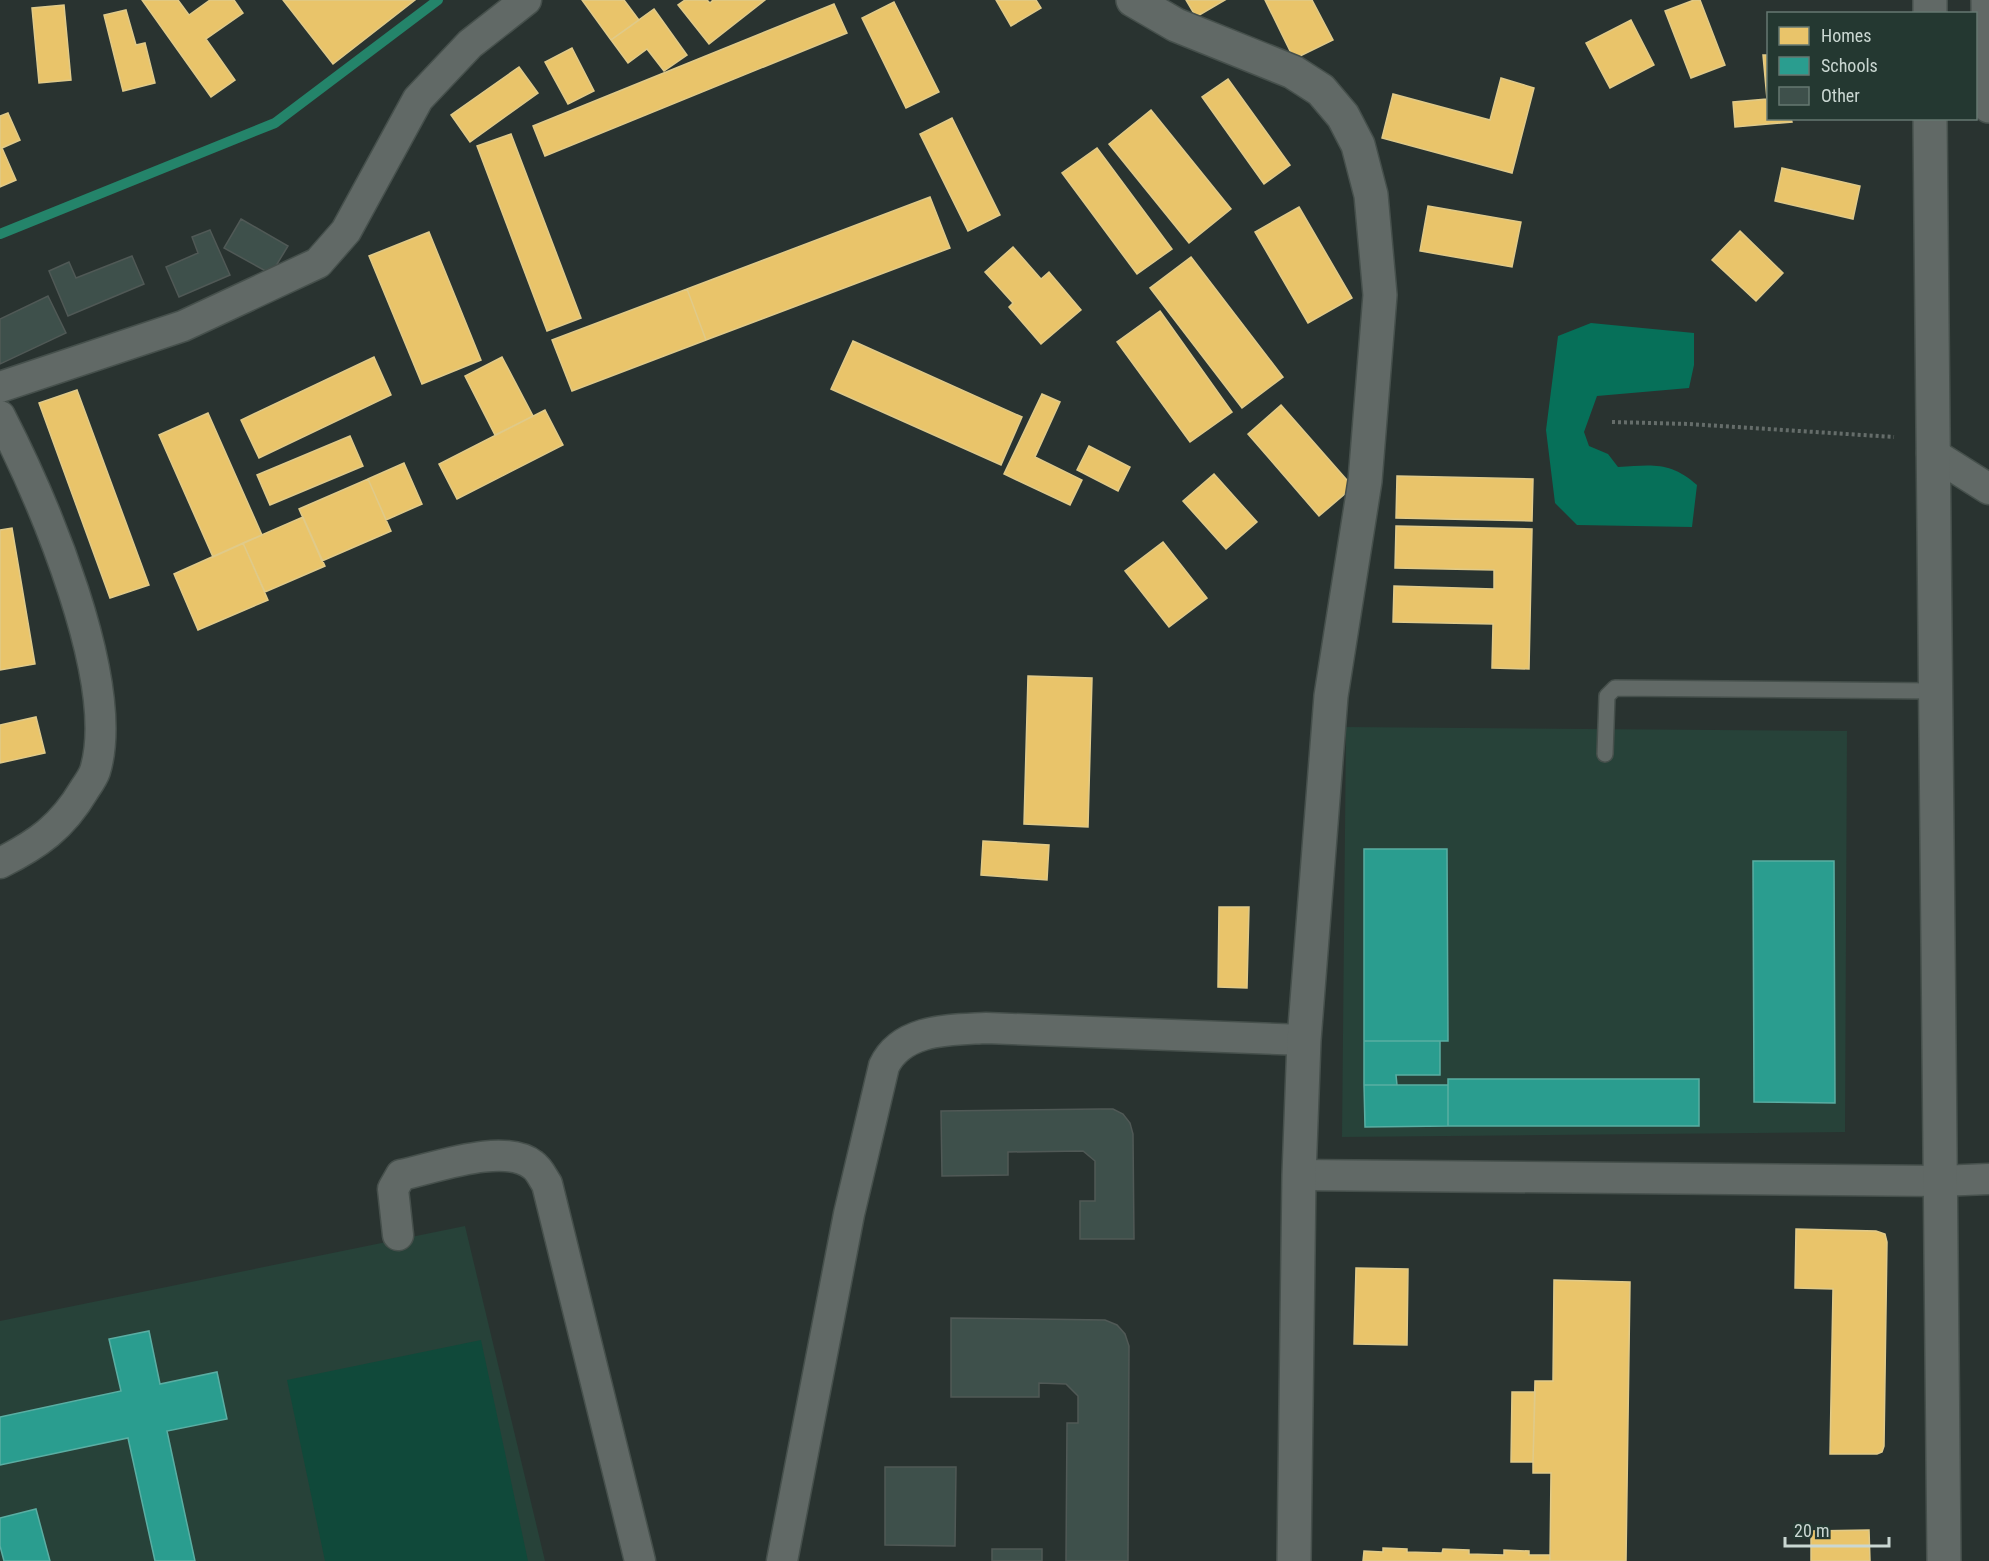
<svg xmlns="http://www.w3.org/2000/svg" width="1989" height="1561" viewBox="0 0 1989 1561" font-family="'Roboto Condensed',sans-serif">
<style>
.built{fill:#274239}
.green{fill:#10493a}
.forest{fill:#067059}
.homes{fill:#e9c46a;stroke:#e0ca89;stroke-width:1.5}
.schools{fill:#2a9d8f;stroke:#5aaea3;stroke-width:1.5}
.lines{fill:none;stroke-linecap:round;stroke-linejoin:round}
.stream{stroke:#24846a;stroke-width:10}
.building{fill:#3e504b;stroke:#505956;stroke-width:1.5}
.service-casing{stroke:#46504c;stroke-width:18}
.minor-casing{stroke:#46504c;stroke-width:33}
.tertiary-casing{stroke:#46504c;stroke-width:36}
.path{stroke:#656d6a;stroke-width:4;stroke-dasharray:3 3;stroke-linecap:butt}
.service{stroke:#616966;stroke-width:15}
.minor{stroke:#616966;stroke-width:30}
.tertiary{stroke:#616966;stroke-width:33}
</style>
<rect width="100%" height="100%" fill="#293330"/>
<path class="built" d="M1346,727L1847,731L1845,1132L1342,1137Z
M465,1226L545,1561H0V1321Z"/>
<path class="green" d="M481,1340L528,1561H325L287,1380Z"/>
<path class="forest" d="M1591,323L1694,333V365L1689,388L1597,396L1584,432L1589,446L1608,454L1618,467C1652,465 1670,461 1697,485L1692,527L1577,525L1555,503L1546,430L1558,336Z"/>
<path class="homes" d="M142,0H178L189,15L210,0H234L243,13L206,39L235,80L211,97Z
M283,0H415L333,64Z
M582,0H624L639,20L611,40Z
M685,0H707L710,3L713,0H765L709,44L678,5Z
M996,0H1036L1041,8L1011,26Z
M1186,0H1225L1196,17Z
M1265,0H1312L1333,40L1294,59Z
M1694,0H1700L1725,65L1691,78L1665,11Z
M894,2L939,92L906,108L862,18Z
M834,4L847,33L545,156L533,126Z
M64,5L71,80L39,83L32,8Z
M654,9L687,55L664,71L647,49L628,63L611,40Z
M126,10L136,45L145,43L155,83L123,91L104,15Z
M1631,20L1654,65L1610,88L1586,43Z
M572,48L594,91L568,104L545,62Z
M1763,55H1768V118H1791L1792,122L1735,127L1733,102L1767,99Z
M519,67L538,93L470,142L451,115Z
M1501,78L1534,88L1512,173L1382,138L1393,94L1490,120Z
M1228,79L1290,165L1264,184L1202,97Z
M1151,110L1231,209L1189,243L1109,144Z
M8,113L20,140L2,148L16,180L0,187V116Z
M952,118L1000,215L968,231L920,134Z
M511,134L581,318L547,331L477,146Z
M1097,148L1172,249L1137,274L1062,173Z
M1782,168L1860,186L1853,219L1775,201Z
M930,197L950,248L706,340L687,289Z
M1428,206L1521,222L1512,267L1420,251Z
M1299,207L1352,298L1308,323L1255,232Z
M1740,231L1783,273L1756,301L1712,260Z
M429,232L481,360L422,384L369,256Z
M1013,247L1041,279L1049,272L1081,310L1041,344L1009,307L1013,303L985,272Z
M1191,257L1283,377L1242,408L1150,288Z
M687,289L706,340L572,391L552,340Z
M1160,311L1232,412L1190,442L1117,342Z
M853,341L1022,417L1001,465L831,389Z
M374,357L391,395L259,458L241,420Z
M502,357L533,416L495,435L465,376Z
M77,390L149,585L110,598L39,403Z
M1042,394L1060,402L1035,457L1082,480L1070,505L1004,474Z
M1281,405L1353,487L1319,516L1248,434Z
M545,410L563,445L457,499L439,464Z
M208,413L262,535L213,557L159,435Z
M350,436L363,466L270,505L257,475Z
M1089,446L1130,467L1118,491L1077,470Z
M404,463L422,504L386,520L368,479Z
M1214,474L1257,522L1226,549L1183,501Z
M1397,476L1533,479L1532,521L1396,518Z
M368,479L391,531L322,561L299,509Z
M303,517L325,566L265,592L243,543Z
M1396,526L1532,529L1529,669L1492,668L1493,624L1393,622L1394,586L1494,589V570L1395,568Z
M12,528L35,664L0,670V530Z
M1163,542L1207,598L1169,627L1125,571Z
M243,543L268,600L198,630L174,574Z
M1028,676L1092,678L1088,827L1024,824Z
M36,717L45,753L0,763V725Z
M983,841L1049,845L1047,880L981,875Z
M1219,907H1249L1247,988L1218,987Z
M1796,1229L1876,1231L1885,1234L1887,1242L1884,1446L1882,1452L1877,1454H1830L1833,1289L1795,1288Z
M1356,1268L1408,1269L1407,1345L1354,1344Z
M1554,1280L1630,1282L1626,1561H1550L1551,1473H1533V1462L1535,1381H1553Z
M1512,1392H1535L1533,1462H1511Z
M1869,1530L1870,1561H1811V1531Z
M1383,1548L1407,1549V1552L1442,1553L1443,1549L1469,1550V1554L1504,1555V1550L1529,1551V1555H1550V1561H1363L1364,1551L1383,1552Z"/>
<path class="schools" d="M1364,849H1447L1448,1041H1364Z
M1753,861H1834L1835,1103L1754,1102Z
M1364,1041H1440V1075H1396L1397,1085H1364Z
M1448,1079H1699V1126H1448Z
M1364,1085H1448V1126L1365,1127Z
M149,1331L160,1384L217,1372L227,1419L167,1431L195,1561H155L128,1438L0,1465V1417L121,1391L109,1339Z
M36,1509L50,1561H4L0,1546V1518Z"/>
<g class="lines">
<path class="stream" d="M0,234L275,123L438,0"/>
</g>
<path class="building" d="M241,219L288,246L271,274L224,248Z
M210,230L230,275L179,297L166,267L198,253L192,237Z
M132,256L144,284L68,316L49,271L69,262L76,278Z
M48,296L66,333L0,364V319Z
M1101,1109H1113L1123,1114L1130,1123L1133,1134L1134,1239H1080V1201H1095V1161L1083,1151L1008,1152V1175L942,1176L941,1111Z
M951,1318L1105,1320L1117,1325L1125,1334L1129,1346L1128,1561H1066L1067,1423H1078V1396L1066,1384L1039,1383V1397H951Z
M885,1467H956L955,1546L885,1545Z
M992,1549H1042V1561H992Z"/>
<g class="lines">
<g class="service-casing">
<path id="service" d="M1605,754L1607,696L1615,688L1934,691"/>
</g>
<g class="minor-casing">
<path id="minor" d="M0,387L183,326L318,263L346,231L418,99L470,44L526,0
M0,416C42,498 122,682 95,771C93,777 88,784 84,790C62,827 38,844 0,863
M1932,453L1989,489
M1299,1175L1940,1181L1989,1179
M398,1235L393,1189L401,1175C435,1168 504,1142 533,1165C539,1169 543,1178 547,1184L640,1561
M782,1561L849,1214L884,1066C902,1028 951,1030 986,1028L1304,1040"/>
</g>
<g class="tertiary-casing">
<path id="tertiary" d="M1133,0L1176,25L1293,72L1321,90L1343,116L1358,145L1371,195L1380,295L1365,481L1331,696L1304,1040L1299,1175L1294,1561
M1930,0V14
M1988,0L1989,106
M1930,118L1944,1561"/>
</g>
<path class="path" d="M1612,422L1689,424L1894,437"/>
<use href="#service" class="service"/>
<use href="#minor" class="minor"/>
<use href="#tertiary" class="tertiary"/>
</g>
<rect x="1767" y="12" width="210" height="108" fill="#243831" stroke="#667871" stroke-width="1.5"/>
<rect x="1779" y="27" width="30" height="18" fill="#e9c46a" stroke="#667871" stroke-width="1.5"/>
<text x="1821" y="42" font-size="18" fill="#cad7d2">Homes</text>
<rect x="1779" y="57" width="30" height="18" fill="#2a9d8f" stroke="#667871" stroke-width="1.5"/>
<text x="1821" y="72" font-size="18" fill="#cad7d2">Schools</text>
<rect x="1779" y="87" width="30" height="18" fill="#3e504b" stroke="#667871" stroke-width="1.5"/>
<text x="1821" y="102" font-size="18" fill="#cad7d2">Other</text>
<path d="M1785 1537v9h104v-9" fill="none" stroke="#cad7d2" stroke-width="3"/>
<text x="1794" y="1537" font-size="18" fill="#cad7d2" stroke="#243831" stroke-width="4.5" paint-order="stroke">20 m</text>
</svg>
